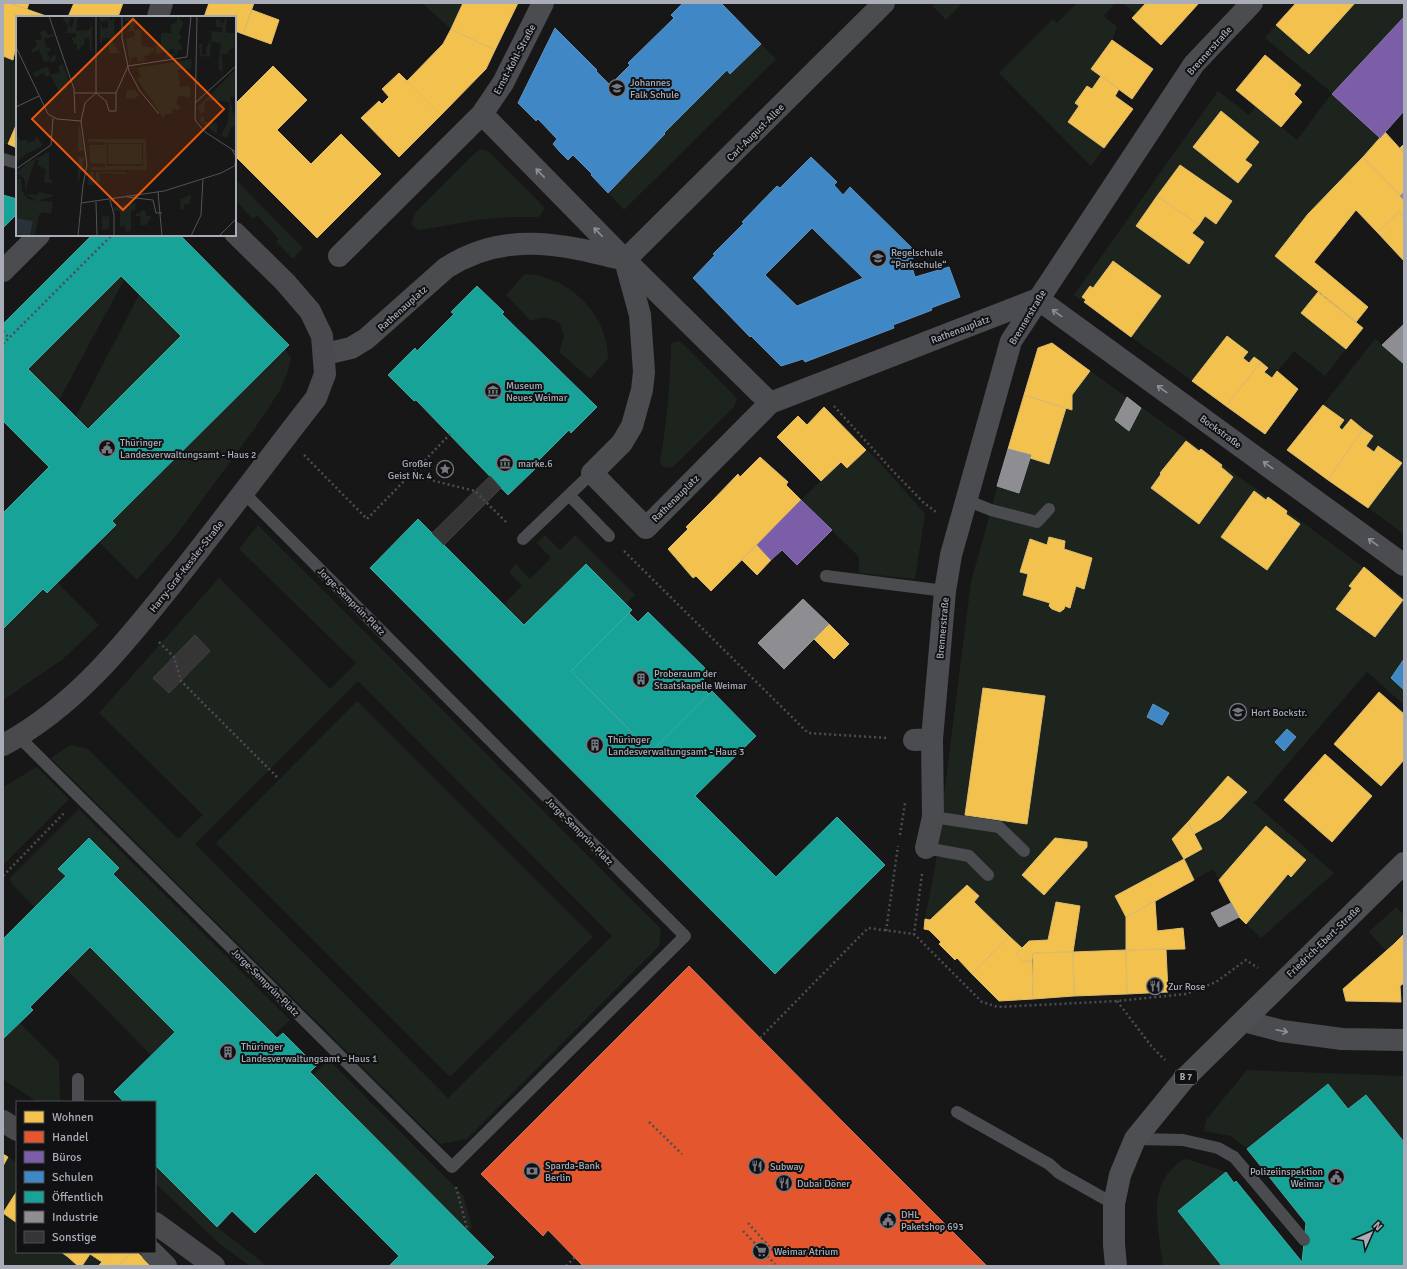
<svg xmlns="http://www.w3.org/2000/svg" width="1407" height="1269" viewBox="0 0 1407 1269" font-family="Signika,sans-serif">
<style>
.green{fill:#1d241e;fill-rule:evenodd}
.homes{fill:#f2c14e;stroke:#dcbb6e}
.shops{fill:#e4572e;stroke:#d27157}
.offices{fill:#7b5ea7;stroke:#8876ac}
.schools{fill:#3f88c5;stroke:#5e93c1;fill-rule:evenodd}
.public{fill:#17a398;stroke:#42a6a2;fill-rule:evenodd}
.industry{fill:#8d8d92;stroke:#95979d}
.building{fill:#353536;stroke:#3f4043}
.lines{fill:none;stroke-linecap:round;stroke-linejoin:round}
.path{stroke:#4d4e52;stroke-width:2.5;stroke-dasharray:2 3;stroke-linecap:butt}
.lane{stroke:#4b4c50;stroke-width:12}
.street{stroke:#4b4c50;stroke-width:22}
.secondary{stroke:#4a4a4e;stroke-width:22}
.primary{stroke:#4d4f52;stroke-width:22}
.oneway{stroke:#8c9099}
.labels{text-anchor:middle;stroke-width:4;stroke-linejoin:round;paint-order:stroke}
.shield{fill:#111113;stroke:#7b7e86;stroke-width:1}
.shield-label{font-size:9px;font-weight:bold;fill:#a8adb8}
.street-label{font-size:10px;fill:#a8adb8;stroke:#111113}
.poi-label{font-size:10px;fill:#a8adb8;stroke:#111113;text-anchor:start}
.inset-road{fill:none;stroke:#515357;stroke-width:1}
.view{fill:#e8590c;fill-opacity:0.15;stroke:#e8590c;stroke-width:2}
.inset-edge{fill:none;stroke:#a8adb8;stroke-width:2}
</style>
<rect width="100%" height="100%" fill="#171717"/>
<path class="green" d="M422,3H463L451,29Z
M936,3H963L946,20L933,6Z
M1077,3H1115L1104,16L1117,27L1112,40L1091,69L1101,76L1092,89L1087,86L1075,103L1079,106L1068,122L1104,148L1091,166L999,73L1053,19L1057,23Z
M1122,3H1146L1136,13Z
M1355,3H1404V17L1332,94L1380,138L1275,256L1318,292L1301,313L1346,349L1325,376L1294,351L1272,378L1264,372L1268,368L1254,357L1249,363L1243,358L1248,352L1227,336L1192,381L1131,337L1161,296L1114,261L1093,288L1090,286L1082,297L1086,300L1084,302L1074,295L1218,91L1249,115L1256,106L1297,140L1332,93L1265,38L1276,25L1309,54ZM1180,165L1232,201L1216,224L1205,216L1192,233L1204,242L1189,264L1136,226Z
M761,44L776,59L624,210L608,193L665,135L664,133L727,70L731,74Z
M3,56L17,61V123L8,144L3,145Z
M481,149L489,152L540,203L544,208L542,214L538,217H509L477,220L420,230L415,228L411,224L415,213L476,152Z
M235,179L303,248L293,259L276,242L279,239L257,215L253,219L235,200Z
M525,274C569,276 609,315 608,359L590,379L559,352L564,337L561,325C552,316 543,316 531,321L506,295Z
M121,276L124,280L59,400L28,369Z
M139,295L181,336L88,428L76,416Z
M1375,339L1404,364V534L1368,508L1402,463L1378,446L1374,452L1366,446L1373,436L1351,419L1342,430L1339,427L1344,420L1323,405Z
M680,341L734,395L737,399L733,408L674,466L670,468L663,467L660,462C667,423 670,385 671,345L674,342Z
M285,349L291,358L287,374L279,392L255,428L177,534L137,580L99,542L116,525L112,521Z
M1090,371L1287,511L1404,597V705L1367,672L1254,803L1334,873L1261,938L1239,917L1219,927L1211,913L1231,902L1213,869L1194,880L1184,859L1115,896L1126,917V950L1073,952L1080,906L1056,902L1048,940L1029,941L1022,948L974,902L979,896L967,885L930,920L925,919L935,867L971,582L1008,449L1031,455L1030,458L1049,464L1066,408L1072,409V395Z
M866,450L875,457L925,514L915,579L859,573V557L801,500L841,462L847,468Z
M258,525L661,929L659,946L467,1139L440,1144L51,758L70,745L88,749L178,839L203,815L99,713L219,578L330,689L356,663L239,549ZM194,636L210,651L169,693L153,678ZM358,681L612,936L448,1098L195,844Z
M545,535L560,550L575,535L635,595L626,604L586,564L524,625L504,604L522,586L509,572L516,564L530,579L551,558L537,543Z
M58,583L99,625L63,659L3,700V630L43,590L47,594Z
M357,701L593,937L450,1077L216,843Z
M37,767L69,799L3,865V787Z
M79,809L290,1020L274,1035L113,874L119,868L89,838L58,868L66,876L35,908L11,883L10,878Z
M1396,907L1404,915V934L1386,951L1369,932Z
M90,947L175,1032L151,1055L67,970Z
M20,1023L59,1062L60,1102H37L3,1079V1039Z
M329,1060L463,1195L472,1227L469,1231L313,1075Z
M1247,1070L1404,1076V1142L1366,1095L1348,1109L1328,1084L1247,1149L1231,1136L1204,1131L1206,1120Z
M8,1157L17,1163V1191L3,1213V1166Z
M1187,1159L1226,1172L1178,1211L1222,1266H1163C1160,1235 1147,1193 1172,1169C1177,1164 1180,1160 1187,1159Z
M155,1165L217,1227L267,1266H250L220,1244L155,1183Z
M3,1213L17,1223V1252H61L78,1266H3Z
M90,1254L102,1262L98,1266H82Z"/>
<path class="homes" d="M3,3H9L49,17H17V41L13,60L3,56Z
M9,3H29L27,9Z
M74,3H123L118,17H68Z
M209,3H254L243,34L235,31V17H204Z
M463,3H518L495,50L451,29Z
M1146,3H1199L1161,45L1132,18Z
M1296,3H1355L1309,54L1276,25Z
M252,10L279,20L271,44L243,34Z
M451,29L495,50L486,69L441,115L407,81L443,44Z
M1112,40L1153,69L1132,99L1091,69Z
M1265,55L1301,85L1294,94L1302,102L1281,127L1236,90Z
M273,66L307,100L277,130L311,164L341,134L381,174L317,238L235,156V104Z
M399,73L441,115L399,157L361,118L379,101L382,104L389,97L382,89Z
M1101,76L1119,89L1115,96L1133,109L1104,148L1068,122L1079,106L1075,103L1087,86L1092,89Z
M1221,111L1259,142L1245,160L1252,165L1238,183L1193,147Z
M17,123V148L8,144Z
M1385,132L1404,153V192L1400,196L1363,157Z
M1404,144V153L1400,148Z
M1363,157L1404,200V218L1399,212L1377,232L1356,210L1314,262L1368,307L1356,322L1275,256L1308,214Z
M1180,165L1232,201L1216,224L1205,216L1199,225L1157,196Z
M1157,196L1199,225L1192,233L1204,242L1189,264L1136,226Z
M1399,212L1404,218V261L1377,232Z
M1113,261L1161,296L1131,337L1084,302L1086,300L1082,297L1090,286L1093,288Z
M1318,292L1363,328L1346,349L1301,313Z
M1227,336L1248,352L1243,358L1249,363L1254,357L1261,362L1226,406L1192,381Z
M1052,343L1090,371L1072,395V410L1024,395L1038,348Z
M1261,362L1268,368L1264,372L1272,378L1277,371L1298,389L1265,434L1226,406Z
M1024,395L1066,408L1049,464L1030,458L1031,455L1008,449Z
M1323,405L1344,420L1339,427L1342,430L1351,419L1363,429L1328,480L1287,450Z
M824,407L866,450L847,468L841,462L821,481L777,437L798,416L807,425Z
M1363,429L1373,436L1366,446L1374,452L1378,446L1402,463L1368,508L1328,480Z
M1186,441L1199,451L1201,449L1222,465L1221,467L1233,477L1199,524L1151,488L1161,474L1160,473Z
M760,457L788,482L786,485L801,500L711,591L696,576L693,578L668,549L688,529L686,527L712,501L738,474L740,477Z
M1254,491L1266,500L1268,497L1287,511L1286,514L1300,524L1267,570L1221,537Z
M1049,537L1065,541L1064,549L1092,558L1084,589L1076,586L1070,608L1065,606L1064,609L1060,612L1052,609L1049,606L1050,603L1023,595L1028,574L1020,572L1030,539L1047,545Z
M757,545L771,560L757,575L742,560Z
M1364,567L1403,600L1375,637L1336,609L1352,588L1349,586Z
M829,624L849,644L834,659L814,639Z
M983,688L1045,696L1027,824L965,815Z
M1379,692L1404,714V760L1381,786L1334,744Z
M1325,754L1372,796L1332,842L1284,800Z
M1228,776L1247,792L1221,819L1194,834L1188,822Z
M1188,822L1202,849L1184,859L1172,839Z
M1266,826L1306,860L1291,877L1288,874L1246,924L1239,917L1219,880Z
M1055,838L1087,842V847L1044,895L1022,875Z
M1184,859L1194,880L1126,917L1115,896Z
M967,885L979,896L974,902L1009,936L972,974L957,958L955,960L939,944L941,942L929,930L924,929L925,919L930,920Z
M1155,901L1157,931L1183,928L1185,949L1126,950V917Z
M1056,902L1080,906L1073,952L1033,953L1032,960L1023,962L1016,954L1029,941L1048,940Z
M1404,934V954L1394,944Z
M1009,936L1022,948L1016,954L1023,962L1032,960L1033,999L999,1001L972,974Z
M1394,944L1404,954V983L1400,986L1401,1002L1346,1001L1343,989Z
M1166,949L1168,992L1127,994L1126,950Z
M1126,950L1127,994L1074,996L1073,952Z
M1073,952L1074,996L1033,999V953Z
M3,1154L8,1157L3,1166Z
M17,1191V1223L3,1213Z
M61,1252H72L68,1257Z
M72,1252H112L102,1262L90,1254L82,1266H78L68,1257Z
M112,1252H133L118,1266H98Z
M133,1252H137L152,1266H118Z"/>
<path class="shops" d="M689,966L845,1124L987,1266H583L548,1230L543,1236L481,1174Z"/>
<path class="offices" d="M1404,17V111L1380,138L1332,94Z
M801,500L832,530L797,565L782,550L771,560L757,545Z"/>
<path class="schools" d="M683,3H721L761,44L730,74L727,70L664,133L665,134L608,193L591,175L592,174L573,155L568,160L560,152L553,144L557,139L538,119L536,121L518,103L555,28L597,70L596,71L610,85L630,65L628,63L674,18L671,15Z
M811,157L837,182L834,185L843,195L850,187L918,254L910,261L915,277L949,267L960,297L931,308L932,310L893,325L894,328L805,362L803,359L781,366L751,336L750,337L693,278L715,255L713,254L744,223L742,222L777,186L780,188ZM812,228L863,278L797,306L765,275Z
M1404,659V690L1391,678Z
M1153,704L1169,713L1162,725L1147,717Z
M1287,729L1296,737L1284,751L1275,742Z"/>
<path class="public" d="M3,195L17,199V214L3,228Z
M92,235H180L289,345L112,521L116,525L47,593L43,589L3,629V513L49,467L3,421V324ZM121,276L181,336L88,429L28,369Z
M477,286L504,312L502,314L597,407L571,433L569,430L532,467L535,469L508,495L416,400L414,401L388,375L415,348L417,351L454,314L451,312Z
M418,519L524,625L586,564L632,610L571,671L651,752L712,691L756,736L695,796L776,877L837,817L885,865L775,974L370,568Z
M648,612L710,673L699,684L709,694L651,752L571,671L629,613L638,622Z
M89,838L119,868L113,874L277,1038L283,1033L316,1066L310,1072L494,1257L485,1266H389L399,1256L316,1173L255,1233L232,1211L217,1227L155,1165V1102H124L114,1092L175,1032L90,947L30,1007L33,1010L3,1039V939L66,876L58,869Z
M1328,1084L1348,1109L1366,1095L1404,1142V1266H1222L1178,1211L1226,1172L1234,1183L1236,1181L1302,1262L1306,1223L1247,1149Z"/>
<path class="industry" d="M1404,192V200L1400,196Z
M1404,324V364L1382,345Z
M1127,397L1141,408L1129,431L1115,420Z
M1008,449L1031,455L1019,493L997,486Z
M803,599L829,624L784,669L758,643Z
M1231,903L1239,917L1219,927L1211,913Z"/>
<path class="building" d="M490,476L501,488L444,545L432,533Z
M195,635L210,651L169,693L153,678Z"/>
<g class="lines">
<path class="path" d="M3,331L9,338
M3,344L112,235
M834,406L892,470L924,503L936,512
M304,455L367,519L410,475L475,491L508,524
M411,475L450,434
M624,551L808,733L888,738
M159,642L174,657L181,681L277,777
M900,835L905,803
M922,874L914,934L982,1002L998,1007L1117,1001L1186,994L1216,982L1246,960L1258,968
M3,876L65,812
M886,931L898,846
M1117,1001L1152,1047L1165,1060
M760,1038L868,928L914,934
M649,1122L682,1154
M456,1187L467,1228
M748,1223L776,1254
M743,1231L775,1264
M566,1266L575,1257"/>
<path class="lane" d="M3,159L17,163
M569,495L609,536
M966,500L991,510L1037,522L1049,509
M523,539L592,473
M826,576L945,591
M19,737L452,1167L685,936L243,492
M933,817L999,827L1024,851
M926,848L969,856L988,875
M78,1079V1102
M957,1112L1049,1164L1059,1173L1114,1204
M1135,1139L1183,1140L1218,1148L1234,1157L1304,1240"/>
<path class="street" d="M482,114L625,260L770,403
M339,256L482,114L503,83L543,3
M625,260L640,315L644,372L642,390L632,426L622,443L592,473L646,528L770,403L1038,299
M625,260L884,3
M3,271L39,235
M1038,299L1404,565
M325,354L351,348L366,339L446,268C505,230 562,244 625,260
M914,740L932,739
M926,848L933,817L932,739L945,591L951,555L1011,341L1194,64L1252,3
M1244,1021L1282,1031L1342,1039L1404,1040
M152,1252L166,1266"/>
<path class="secondary" d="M158,17L162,3
M3,745C75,707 127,641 177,578C224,519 269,458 316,398L325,374L322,336L310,311L285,282L235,233
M3,1121L17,1130
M155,1223L214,1266"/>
<path class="primary" d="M1116,1266L1114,1245V1204L1120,1175L1135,1139L1184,1079L1404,863"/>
</g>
<defs><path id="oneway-shaft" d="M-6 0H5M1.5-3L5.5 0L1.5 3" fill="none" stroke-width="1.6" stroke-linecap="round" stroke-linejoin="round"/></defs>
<g class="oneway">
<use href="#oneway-shaft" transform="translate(540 173) rotate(-134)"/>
<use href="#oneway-shaft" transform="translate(598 232) rotate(-134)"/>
<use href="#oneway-shaft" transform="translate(1057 313) rotate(-144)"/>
<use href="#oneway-shaft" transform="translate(1162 389) rotate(-144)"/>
<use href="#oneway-shaft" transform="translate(1268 465) rotate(-144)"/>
<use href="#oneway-shaft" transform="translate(1373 542) rotate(-144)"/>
<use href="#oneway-shaft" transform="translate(1282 1031) rotate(12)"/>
</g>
<defs>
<g id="school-ring" transform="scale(0.9)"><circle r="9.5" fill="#111113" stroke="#757880" stroke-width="1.5"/><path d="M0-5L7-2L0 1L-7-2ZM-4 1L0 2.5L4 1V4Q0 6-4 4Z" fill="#757880"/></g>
<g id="museum-ring" transform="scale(0.9)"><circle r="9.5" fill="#111113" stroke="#757880" stroke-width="1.5"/><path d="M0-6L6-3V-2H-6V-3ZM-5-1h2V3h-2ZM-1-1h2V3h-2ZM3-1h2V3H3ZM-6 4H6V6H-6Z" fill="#757880"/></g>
<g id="civic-ring" transform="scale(0.9)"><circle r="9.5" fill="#111113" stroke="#757880" stroke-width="1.5"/><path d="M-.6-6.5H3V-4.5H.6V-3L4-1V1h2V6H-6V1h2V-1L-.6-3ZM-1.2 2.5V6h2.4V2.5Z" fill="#757880"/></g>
<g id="sight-ring" transform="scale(0.9)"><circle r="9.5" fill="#111113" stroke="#757880" stroke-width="1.5"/><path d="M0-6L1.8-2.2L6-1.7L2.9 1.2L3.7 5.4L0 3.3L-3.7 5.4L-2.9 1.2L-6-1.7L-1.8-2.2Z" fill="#757880"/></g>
<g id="building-ring" transform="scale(0.9)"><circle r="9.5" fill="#111113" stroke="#757880" stroke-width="1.5"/><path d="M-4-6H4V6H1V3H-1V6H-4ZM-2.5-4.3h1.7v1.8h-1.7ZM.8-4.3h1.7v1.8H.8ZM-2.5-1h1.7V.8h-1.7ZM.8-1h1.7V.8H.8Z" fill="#757880"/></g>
<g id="restaurant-ring" transform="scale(0.9)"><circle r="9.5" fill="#111113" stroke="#757880" stroke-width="1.5"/><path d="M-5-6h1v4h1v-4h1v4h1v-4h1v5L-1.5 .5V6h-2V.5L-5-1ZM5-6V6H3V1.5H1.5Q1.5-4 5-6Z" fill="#757880"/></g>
<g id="bank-ring" transform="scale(0.9)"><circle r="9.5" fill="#111113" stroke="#757880" stroke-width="1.5"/><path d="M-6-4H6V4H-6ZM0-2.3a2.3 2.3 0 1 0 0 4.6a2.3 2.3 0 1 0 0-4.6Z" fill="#757880"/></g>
<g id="supermarket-ring" transform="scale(0.9)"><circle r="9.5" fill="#111113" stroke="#757880" stroke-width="1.5"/><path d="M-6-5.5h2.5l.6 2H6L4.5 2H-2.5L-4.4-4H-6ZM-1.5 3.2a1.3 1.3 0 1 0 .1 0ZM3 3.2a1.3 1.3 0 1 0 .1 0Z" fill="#757880"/></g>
</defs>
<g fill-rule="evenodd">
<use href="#school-ring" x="617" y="88"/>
<use href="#school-ring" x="878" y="258"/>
<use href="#museum-ring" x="493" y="391"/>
<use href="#civic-ring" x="107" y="448"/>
<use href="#museum-ring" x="505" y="463"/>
<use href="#sight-ring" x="445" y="469"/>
<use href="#building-ring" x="641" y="679"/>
<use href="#school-ring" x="1238" y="712"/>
<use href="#building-ring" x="595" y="745"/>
<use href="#restaurant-ring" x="1155" y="986"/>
<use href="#building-ring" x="228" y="1052"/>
<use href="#restaurant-ring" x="757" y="1166"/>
<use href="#bank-ring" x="532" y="1171"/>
<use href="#civic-ring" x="1336" y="1177"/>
<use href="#restaurant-ring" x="784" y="1183"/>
<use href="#civic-ring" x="888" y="1220"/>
<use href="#supermarket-ring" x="761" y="1251"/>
</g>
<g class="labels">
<rect class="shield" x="1175" y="1070" width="22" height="14" rx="3"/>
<g class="shield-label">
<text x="1186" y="1080">B 7</text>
</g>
<g class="street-label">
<text transform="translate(1209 50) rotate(-48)" y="4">Brennerstraße</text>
<text transform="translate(514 59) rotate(-62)" y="4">Ernst-Kohl-Straße</text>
<text transform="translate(755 132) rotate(-45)" y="4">Carl-August-Allee</text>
<text transform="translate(402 308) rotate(-42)" y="4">Rathenauplatz</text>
<text transform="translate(1027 317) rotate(-59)" y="4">Brennerstraße</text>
<text transform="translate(960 329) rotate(-21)" y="4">Rathenauplatz</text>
<text transform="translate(1221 431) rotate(36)" y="4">Bockstraße</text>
<text transform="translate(675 498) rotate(-45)" y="4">Rathenauplatz</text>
<text transform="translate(186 566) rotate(-52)" y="4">Harry-Graf-Kessler-Straße</text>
<text transform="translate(352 601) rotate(45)" y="4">Jorge-Semprún-Platz</text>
<text transform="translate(942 628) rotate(-85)" y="4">Brennerstraße</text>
<text transform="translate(580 831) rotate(45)" y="4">Jorge-Semprún-Platz</text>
<text transform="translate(1323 941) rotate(-44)" y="4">Friedrich-Ebert-Straße</text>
<text transform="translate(266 982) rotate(45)" y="4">Jorge-Semprún-Platz</text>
</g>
<g class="poi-label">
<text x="630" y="86">Johannes<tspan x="630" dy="12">Falk Schule</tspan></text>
<text x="891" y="256">Regelschule<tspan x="891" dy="12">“Parkschule“</tspan></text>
<text x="506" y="389">Museum<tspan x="506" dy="12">Neues Weimar</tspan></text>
<text x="120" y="446">Thüringer<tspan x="120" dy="12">Landesverwaltungsamt - Haus 2</tspan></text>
<text x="432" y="467" text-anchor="end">Großer<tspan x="432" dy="12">Geist Nr. 4</tspan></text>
<text x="518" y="467">marke.6</text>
<text x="654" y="677">Proberaum der<tspan x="654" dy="12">Staatskapelle Weimar</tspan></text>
<text x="1251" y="716">Hort Bockstr.</text>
<text x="608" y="743">Thüringer<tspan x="608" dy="12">Landesverwaltungsamt - Haus 3</tspan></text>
<text x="1168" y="990">Zur Rose</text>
<text x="241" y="1050">Thüringer<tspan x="241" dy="12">Landesverwaltungsamt - Haus 1</tspan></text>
<text x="545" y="1169">Sparda-Bank<tspan x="545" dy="12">Berlin</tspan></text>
<text x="770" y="1170">Subway</text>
<text x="1323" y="1175" text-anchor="end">Polizeiinspektion<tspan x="1323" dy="12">Weimar</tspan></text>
<text x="797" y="1187">Dubai Döner</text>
<text x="901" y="1218">DHL<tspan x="901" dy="12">Paketshop 693</tspan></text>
<text x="774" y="1255">Weimar Atrium</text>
</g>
</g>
<g transform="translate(16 16)">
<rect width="220" height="220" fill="#171717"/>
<path d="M59,0H62L60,15L74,14L76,6V35H74L73,22H69L68,29L61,35V28H58L56,22L60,21V17H49L52,14L51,8L46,2L55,1L52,10L56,12ZM84,0L93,1L95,5L98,1L99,23L96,25L102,35L106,37H93V22L86,23V27H84V6L87,13L92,12V5H84ZM119,0L118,14H125L126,30L138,32V35L134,36V39L128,40L129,45L121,46V41L115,42L114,48L110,23L119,20L118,15H110L114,13L113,5H109V1ZM155,0H165L163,3L168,7L163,17L166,23H163L162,27L165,29L166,34H162L160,40L157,31V33H153V38L158,37L159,40L151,42L150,36L140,38L139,29H145V17H156L154,9L161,6V1L155,3ZM211,0L210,17H219L218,31L212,35V38H206L207,57L202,52L205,27L195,26L194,41L184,40V43L183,28H186V39H190V32L196,22L194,15L206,16V11H200V2L207,7ZM30,14L32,19L37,18L38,20L28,23L30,32L33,31L35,35L31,36L34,43L39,38L40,41V45L35,47L34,44L28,46L23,34L16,37L15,35L21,29L19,24L26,23L24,16ZM176,43L175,53L162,54L164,71L174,70V80L170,82L169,80H163L160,88L165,91L161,95L157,92V98H149L148,103L121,63L125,61L121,52ZM47,48L53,66L49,68L51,73L42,74L35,60L30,61L28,57L19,61L17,57L31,50L35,59L44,56L42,50ZM220,53V80L214,81L217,97H220V110L215,111L211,122L205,119L212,106L214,86L193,84L189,86L188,96L184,98L182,91ZM111,74H119L123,79L119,83L110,82ZM188,100V106L201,107V118L184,105V102ZM62,108L64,112L68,135H62ZM0,118L5,125L10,123L12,127L19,124L20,120L27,129L7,140L0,148ZM72,123H130L131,152L130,154H74L76,151H89V148L74,147L73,129H89V126H73ZM91,127H127V150H91ZM92,128H126V148H92ZM33,136V164H36V167L28,166L30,154L22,149L23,144H19L9,175V163L0,157L13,146ZM62,141H68V143L62,168ZM74,156H78V169H71ZM80,156H110V158L83,157L84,166H80ZM0,162L5,163L6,175L12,183L37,186L35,198L26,196L23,199L19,220H14L17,205L0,202ZM22,176L37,179V180L21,185L10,178L22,179ZM175,179L174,188H168V193H165L164,183ZM102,185L104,190L120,187L119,194L115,195V215L110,216L109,210L104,211V195H98L97,192L101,191L100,186ZM125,194L130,195V200H135L130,209H125L124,200H120V197H125ZM93,200V213L86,214V201Z" fill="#1d241e" fill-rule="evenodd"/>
<path d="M0,202L17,205L14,220L0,218Z" fill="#2a3239"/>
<path class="inset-road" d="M33,0L58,73L59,97M106,0V22L113,55L124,75L143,98M181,0L179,104L189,116L220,136M0,31L32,98L41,103L65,105M112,50L171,41L175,0M59,77H100M80,77L90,85L93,95H100V77L112,50M80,77V0M179,87L220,50M0,91L23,80M65,105L69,87L80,77M216,134L220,141L219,149M0,153L35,129L37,102M142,176L146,220M111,181L137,184L140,197H146M94,184L98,199V220M80,186L81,220M65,187L148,175L205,157L220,149M62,220L67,169L71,149L65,105M175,220L185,199L187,163M203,220L220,203"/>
<path class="view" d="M117,3L208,93L107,194L16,103Z"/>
<rect width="220" height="220" class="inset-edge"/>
</g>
<rect width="1407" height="1269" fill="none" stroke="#a8adb8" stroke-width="8"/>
<rect x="16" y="1101" width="140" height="152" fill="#111113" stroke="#4d4f55"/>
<rect x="24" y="1111" width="20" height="12" fill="#f2c14e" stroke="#4d4f55"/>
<text x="52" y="1121" font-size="12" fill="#a8adb8">Wohnen</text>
<rect x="24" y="1131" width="20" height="12" fill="#e4572e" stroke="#4d4f55"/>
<text x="52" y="1141" font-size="12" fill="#a8adb8">Handel</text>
<rect x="24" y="1151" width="20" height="12" fill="#7b5ea7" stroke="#4d4f55"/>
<text x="52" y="1161" font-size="12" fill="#a8adb8">Büros</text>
<rect x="24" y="1171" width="20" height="12" fill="#3f88c5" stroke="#4d4f55"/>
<text x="52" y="1181" font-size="12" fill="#a8adb8">Schulen</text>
<rect x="24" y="1191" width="20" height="12" fill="#17a398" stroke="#4d4f55"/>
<text x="52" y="1201" font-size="12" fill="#a8adb8">Öffentlich</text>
<rect x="24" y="1211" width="20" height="12" fill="#8d8d92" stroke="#4d4f55"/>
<text x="52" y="1221" font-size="12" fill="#a8adb8">Industrie</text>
<rect x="24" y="1231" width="20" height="12" fill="#353536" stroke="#4d4f55"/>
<text x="52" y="1241" font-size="12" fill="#a8adb8">Sonstige</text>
<g transform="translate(1371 1233) rotate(45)" stroke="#111113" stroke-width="3" paint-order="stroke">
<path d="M0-3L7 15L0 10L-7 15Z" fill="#a8adb8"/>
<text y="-6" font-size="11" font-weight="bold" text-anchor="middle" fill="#a8adb8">N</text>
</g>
</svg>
